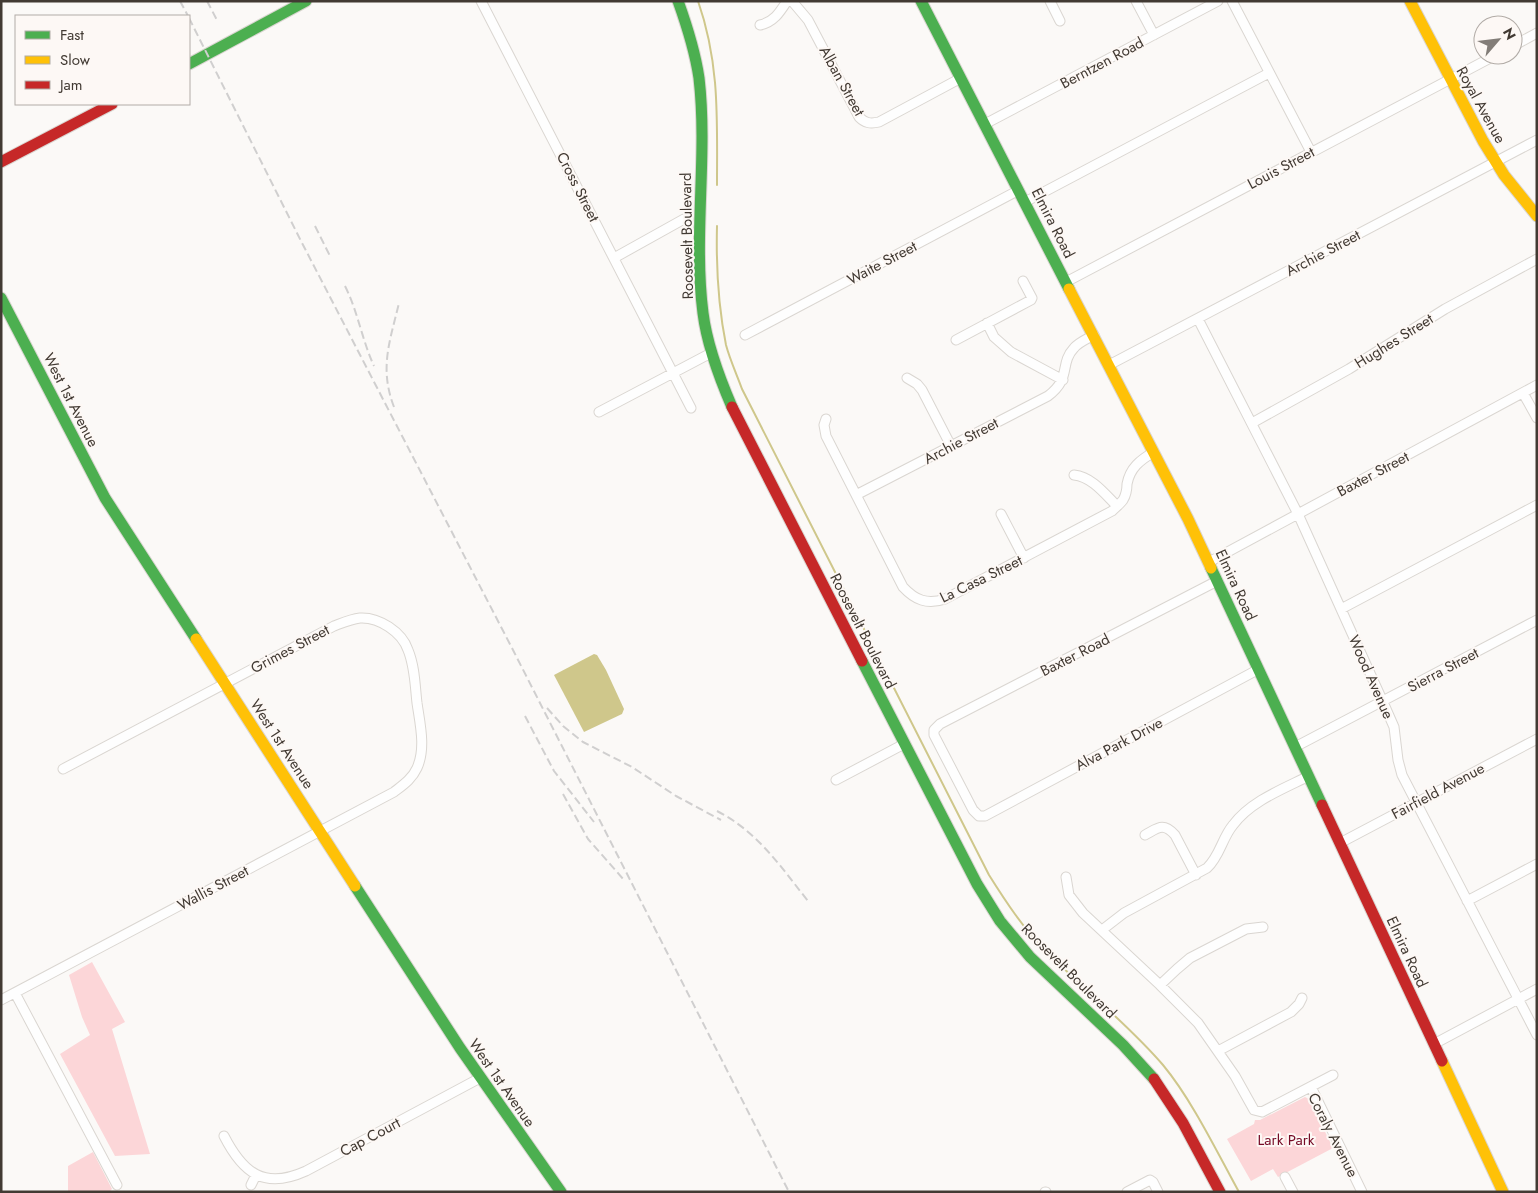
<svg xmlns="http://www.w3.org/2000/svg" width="1538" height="1193" viewBox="0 0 1538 1193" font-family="Jost,sans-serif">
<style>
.green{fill:#fcd6d8}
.water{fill:#cfc78b}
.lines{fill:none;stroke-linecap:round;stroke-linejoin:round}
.stream{stroke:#cfc78b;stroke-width:2}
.street-casing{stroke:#dad6d1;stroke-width:11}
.fast-casing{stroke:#dad6d1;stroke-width:13}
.slow-casing{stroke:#dad6d1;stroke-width:13}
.jam-casing{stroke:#dad6d1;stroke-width:13}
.street{stroke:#fefefe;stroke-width:9}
.fast{stroke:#4caf50;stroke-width:11}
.slow{stroke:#ffc107;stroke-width:11}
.jam{stroke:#c62828;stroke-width:11}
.rail{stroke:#d0cfcf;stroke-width:2;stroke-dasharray:8 4;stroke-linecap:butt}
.labels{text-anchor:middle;stroke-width:4;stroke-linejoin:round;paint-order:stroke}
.street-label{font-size:15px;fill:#423a33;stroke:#fdf8f5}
.park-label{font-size:15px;fill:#760c27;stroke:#fdf8f5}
</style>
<rect width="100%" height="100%" fill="#fbf9f7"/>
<path class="green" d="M92,962L125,1022L112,1029L150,1154L115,1156L60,1054L90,1035L82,1017L69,975Z
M1305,1097L1309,1099L1333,1148L1278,1177L1273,1169L1251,1181L1227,1139L1254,1124L1255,1120H1260Z
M93,1152L112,1189L109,1192H68V1166Z"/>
<path class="water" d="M594,654L597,655L606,670L624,709L622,714L584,732L554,675Z"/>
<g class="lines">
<path class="stream" d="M698,1C720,64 717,120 717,185
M717,226C716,266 718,305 726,345C730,360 737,375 742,389L989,875C1006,902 1023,928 1046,951C1084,990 1127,1023 1163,1065C1192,1100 1217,1152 1239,1192"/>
<g class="street-casing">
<path id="street" d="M481,1L691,408
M792,1L808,20L859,117C865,123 870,124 879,122L961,78
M1050,1L1060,21
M1136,1L1154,35
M1232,1L1311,152
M760,25C774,22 780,12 787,1
M1513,46L1537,33
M985,124L1218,1
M1025,202L1269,73
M614,258L684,219
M1066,282L1496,55
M1198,319L1298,514L1383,702L1394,727L1398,760L1402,775L1537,1035
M987,323L994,337L1011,352L1063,380
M745,335L1019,190
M956,340L1031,300L1032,298L1023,281
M1109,365L1537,140
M907,378L917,384L922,390L951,446
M1523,393L1537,418
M599,412L711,353
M826,419L824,425L826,436L903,587C915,600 927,605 945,599L1112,511C1115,508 1120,504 1123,500C1126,495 1127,490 1127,484C1130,468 1140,460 1154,452
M1252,423L1349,369L1445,309L1537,259
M1074,475C1092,477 1104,493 1117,506
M856,495L1048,396C1072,378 1059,364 1074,348C1079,342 1087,339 1094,335
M1001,514L1024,558
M1209,562L1537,385
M1217,581L940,724L934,730V735L973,810L979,816H985L1259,669
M1341,609L1537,505
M1295,747L1537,620
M836,780L904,744
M1145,835C1158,828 1163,822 1175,835L1196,875
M1340,843L1537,739
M1066,877L1069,895L1083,913L1160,985L1198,1023L1235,1076L1254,1110L1262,1112L1333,1075
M1467,901L1537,864
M1102,930L1124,913L1207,868C1220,856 1222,838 1233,825C1251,801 1283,789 1309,776
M1160,985L1177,969L1190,958L1246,929L1263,927
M15,993L117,1185
M1,1000L394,792C403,785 412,779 417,768C426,748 420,724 417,703C415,686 415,667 408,650C402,632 379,617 360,618C351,619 342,623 334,626L63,769
M1434,1044L1537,989
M1218,1051L1291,1012L1299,1004L1302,998
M1311,1087L1362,1192
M224,1136C243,1173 264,1190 306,1171L480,1078
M1285,1177L1293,1192
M251,1185L256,1175
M1045,1192H1046
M1127,1192L1150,1180L1153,1182L1158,1192"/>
</g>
<g class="fast-casing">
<path id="fast" d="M678,1C687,26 695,51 699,78C708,156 693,235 703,313C707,345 719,377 732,407
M921,1L1069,289
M189,64L306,1
M1,298L105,498L196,639
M1211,568L1322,805
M862,661L977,884L1000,921L1030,957L1123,1045L1154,1079
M355,886L460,1048L561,1192"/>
</g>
<g class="slow-casing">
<path id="slow" d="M1410,1L1483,141L1504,175L1537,216
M1069,289L1188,519L1211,568
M196,639L355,886
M1442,1061L1503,1192"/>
</g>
<g class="jam-casing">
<path id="jam" d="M1,162L112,104
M732,407L862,661
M1322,805L1442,1061
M1154,1079L1183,1123L1220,1192"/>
</g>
<use href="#street" class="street"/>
<use href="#fast" class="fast"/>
<use href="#slow" class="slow"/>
<use href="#jam" class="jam"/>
<path class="rail" d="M180,1L188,16
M207,1L218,22
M189,18L301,241L513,650L789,1192
M315,226L331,258
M345,286C358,312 362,340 374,366
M394,407C379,368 390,341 399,303
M547,708L563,726L583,742L632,767L676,796L721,820
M525,716L554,771L594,822
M563,794L588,839L624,880
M717,811C758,832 780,866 808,901"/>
</g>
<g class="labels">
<g class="street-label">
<text transform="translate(1102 63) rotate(-28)" y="5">Berntzen Road</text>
<text transform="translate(842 81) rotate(61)" y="5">Alban Street</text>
<text transform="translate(1481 105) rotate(61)" y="5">Royal Avenue</text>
<text transform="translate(1281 168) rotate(-28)" y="5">Louis Street</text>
<text transform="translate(578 187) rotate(63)" y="5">Cross Street</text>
<text transform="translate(1053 223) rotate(63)" y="5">Elmira Road</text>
<text transform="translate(687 236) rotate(-91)" y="5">Roosevelt Boulevard</text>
<text transform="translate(1323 253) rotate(-28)" y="5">Archie Street</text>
<text transform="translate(882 263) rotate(-28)" y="5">Waite Street</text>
<text transform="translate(1394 341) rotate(-32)" y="5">Hughes Street</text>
<text transform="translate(71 400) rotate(63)" y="5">West 1st Avenue</text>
<text transform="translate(961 441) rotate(-28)" y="5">Archie Street</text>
<text transform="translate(1373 474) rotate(-28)" y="5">Baxter Street</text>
<text transform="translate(981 579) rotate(-26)" y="5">La Casa Street</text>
<text transform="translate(1236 585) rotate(65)" y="5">Elmira Road</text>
<text transform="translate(863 631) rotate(63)" y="5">Roosevelt Boulevard</text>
<text transform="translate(290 649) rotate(-28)" y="5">Grimes Street</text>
<text transform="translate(1075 655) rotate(-27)" y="5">Baxter Road</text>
<text transform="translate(1443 670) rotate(-28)" y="5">Sierra Street</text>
<text transform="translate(1371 677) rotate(66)" y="5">Wood Avenue</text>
<text transform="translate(282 744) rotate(57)" y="5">West 1st Avenue</text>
<text transform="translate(1119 744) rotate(-28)" y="5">Alva Park Drive</text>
<text transform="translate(1438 791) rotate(-28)" y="5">Fairfield Avenue</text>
<text transform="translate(213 888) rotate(-28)" y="5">Wallis Street</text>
<text transform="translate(1407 952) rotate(65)" y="5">Elmira Road</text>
<text transform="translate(1069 971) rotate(45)" y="5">Roosevelt Boulevard</text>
<text transform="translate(502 1083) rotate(55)" y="5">West 1st Avenue</text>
<text transform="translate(1333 1135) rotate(63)" y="5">Coraly Avenue</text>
<text transform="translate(370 1137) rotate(-28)" y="5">Cap Court</text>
</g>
<g class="park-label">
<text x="1286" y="1145">Lark Park</text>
</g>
</g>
<rect width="1538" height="1193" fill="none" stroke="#423a33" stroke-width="5"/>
<rect x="15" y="15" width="175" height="90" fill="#fdf8f5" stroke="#b2aca7"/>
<rect x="25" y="31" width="25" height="8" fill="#4caf50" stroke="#b2aca7"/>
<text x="60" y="40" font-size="15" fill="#423a33">Fast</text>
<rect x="25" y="56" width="25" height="8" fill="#ffc107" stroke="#b2aca7"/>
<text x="60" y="65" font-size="15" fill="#423a33">Slow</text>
<rect x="25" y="81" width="25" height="8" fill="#c62828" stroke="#b2aca7"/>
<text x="60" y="90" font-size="15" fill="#423a33">Jam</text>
<g transform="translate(1498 40) rotate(62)"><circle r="24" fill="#fdf8f5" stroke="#b2aca7"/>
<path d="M0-4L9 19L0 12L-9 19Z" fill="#837d78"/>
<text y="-8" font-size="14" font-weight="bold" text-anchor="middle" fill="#423a33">N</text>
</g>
</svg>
